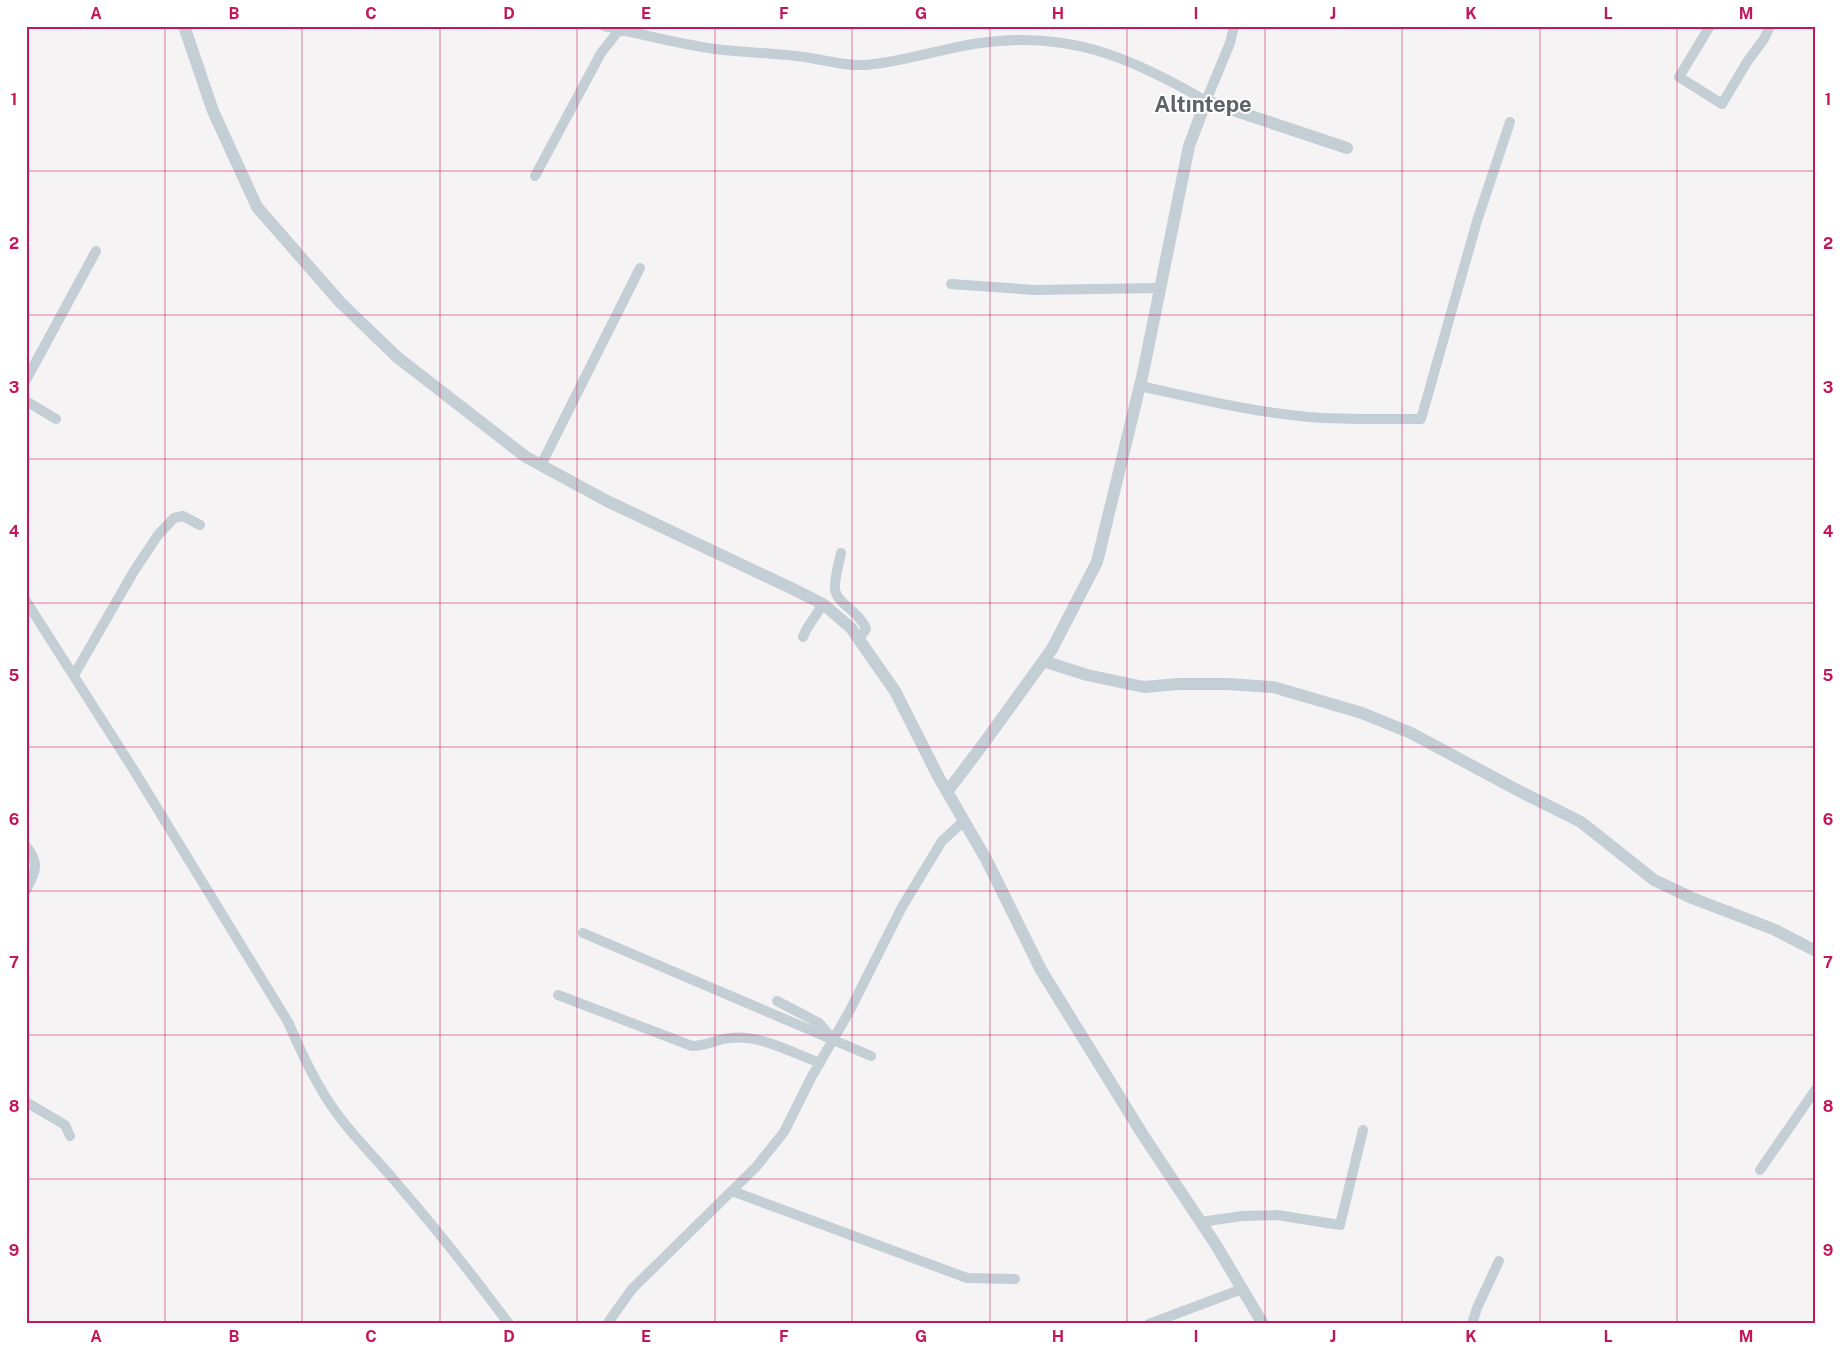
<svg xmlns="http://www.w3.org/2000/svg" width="1842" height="1350" viewBox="0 0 1842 1350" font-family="'Public Sans',sans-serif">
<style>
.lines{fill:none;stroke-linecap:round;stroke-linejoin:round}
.minor{stroke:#c3ced5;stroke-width:10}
.tertiary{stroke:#c3ced5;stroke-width:12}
.grid{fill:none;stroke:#c2185b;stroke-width:1;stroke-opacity:0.55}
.labels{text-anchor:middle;stroke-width:4;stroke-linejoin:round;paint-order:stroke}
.district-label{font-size:22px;font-weight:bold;fill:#5e6368;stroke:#fff}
.neatline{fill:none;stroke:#c2185b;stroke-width:2}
.grid-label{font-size:16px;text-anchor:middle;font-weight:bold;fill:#c2185b}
</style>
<rect width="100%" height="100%" fill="#f5f3f3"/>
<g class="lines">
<path class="minor" d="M604,26C641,34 678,44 715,49C747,53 779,53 810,58C830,61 844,66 866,65C902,62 937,50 973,44C1065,29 1129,56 1206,101L1230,43L1234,26
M1710,26L1679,77L1722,104L1747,62L1764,39L1770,26
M535,176L601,53L620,29
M951,284L1034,290L1160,288
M26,380L96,251
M1140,386C1196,398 1252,412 1309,417C1346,420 1383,419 1421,419L1477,221L1510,122
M26,401L56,419
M541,465L640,268
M841,553C839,563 834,580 835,589C836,604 860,611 866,629L859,639
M26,601L135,772L288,1022C302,1054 317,1087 338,1115C357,1141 380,1162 400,1187C438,1231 474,1277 509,1324
M803,637L806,630L823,604
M74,675L134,571L158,535L174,518L183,516L200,525
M26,846C40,863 36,872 26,890
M583,933L871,1056
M558,995L692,1046C706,1046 717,1039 730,1038C759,1034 793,1053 820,1063
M777,1001L819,1023L830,1036
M26,1102L65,1125L70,1136
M1760,1170L1816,1089
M732,1191L967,1278L1015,1279
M1201,1222L1242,1216L1277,1215L1340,1225L1363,1130
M607,1324L632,1289L756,1167L784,1132L812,1076L848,1014L902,907L942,841L964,821
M1149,1324L1242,1289
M1472,1324L1477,1308L1499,1261"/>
<path class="tertiary" d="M184,26L213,111L257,207L340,302L397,357L526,457L607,501L793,589L823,604L851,628L895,691L938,776L986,859L1041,970L1143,1135L1216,1245L1263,1324
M1043,661L1087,675L1144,687L1178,684H1227L1273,687L1362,713L1411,733L1521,792L1581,822L1654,880L1692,898L1773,929L1816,951
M947,792L984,743L1052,649L1097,562L1143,373L1189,146L1206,101L1347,148"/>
</g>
<path class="grid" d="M165,26V1324M302,26V1324M440,26V1324M577,26V1324M715,26V1324M852,26V1324M990,26V1324M1127,26V1324M1265,26V1324M1402,26V1324M1540,26V1324M1677,26V1324M26,171H1816M26,315H1816M26,459H1816M26,603H1816M26,747H1816M26,891H1816M26,1035H1816M26,1179H1816"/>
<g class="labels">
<g class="district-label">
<text x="1203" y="112">Altıntepe</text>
</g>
</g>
<rect width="1842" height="1350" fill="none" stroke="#ffffff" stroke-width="55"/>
<rect x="28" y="28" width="1786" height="1294" class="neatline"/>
<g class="grid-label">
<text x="96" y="19">A</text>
<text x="234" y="19">B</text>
<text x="371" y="19">C</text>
<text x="509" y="19">D</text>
<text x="646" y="19">E</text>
<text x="784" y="19">F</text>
<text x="921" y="19">G</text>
<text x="1058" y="19">H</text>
<text x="1196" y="19">I</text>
<text x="1333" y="19">J</text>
<text x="1471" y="19">K</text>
<text x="1608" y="19">L</text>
<text x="1746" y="19">M</text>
<text x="14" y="105">1</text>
<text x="1828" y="105">1</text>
<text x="14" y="249">2</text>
<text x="1828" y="249">2</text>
<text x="14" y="393">3</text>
<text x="1828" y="393">3</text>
<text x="14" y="537">4</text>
<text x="1828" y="537">4</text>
<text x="14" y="681">5</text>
<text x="1828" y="681">5</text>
<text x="14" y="825">6</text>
<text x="1828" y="825">6</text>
<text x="14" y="968">7</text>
<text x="1828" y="968">7</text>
<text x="14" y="1112">8</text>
<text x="1828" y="1112">8</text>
<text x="14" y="1256">9</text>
<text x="1828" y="1256">9</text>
<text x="96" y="1342">A</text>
<text x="234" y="1342">B</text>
<text x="371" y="1342">C</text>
<text x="509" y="1342">D</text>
<text x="646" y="1342">E</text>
<text x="784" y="1342">F</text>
<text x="921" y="1342">G</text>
<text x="1058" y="1342">H</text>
<text x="1196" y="1342">I</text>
<text x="1333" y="1342">J</text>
<text x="1471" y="1342">K</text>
<text x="1608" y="1342">L</text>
<text x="1746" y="1342">M</text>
</g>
</svg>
